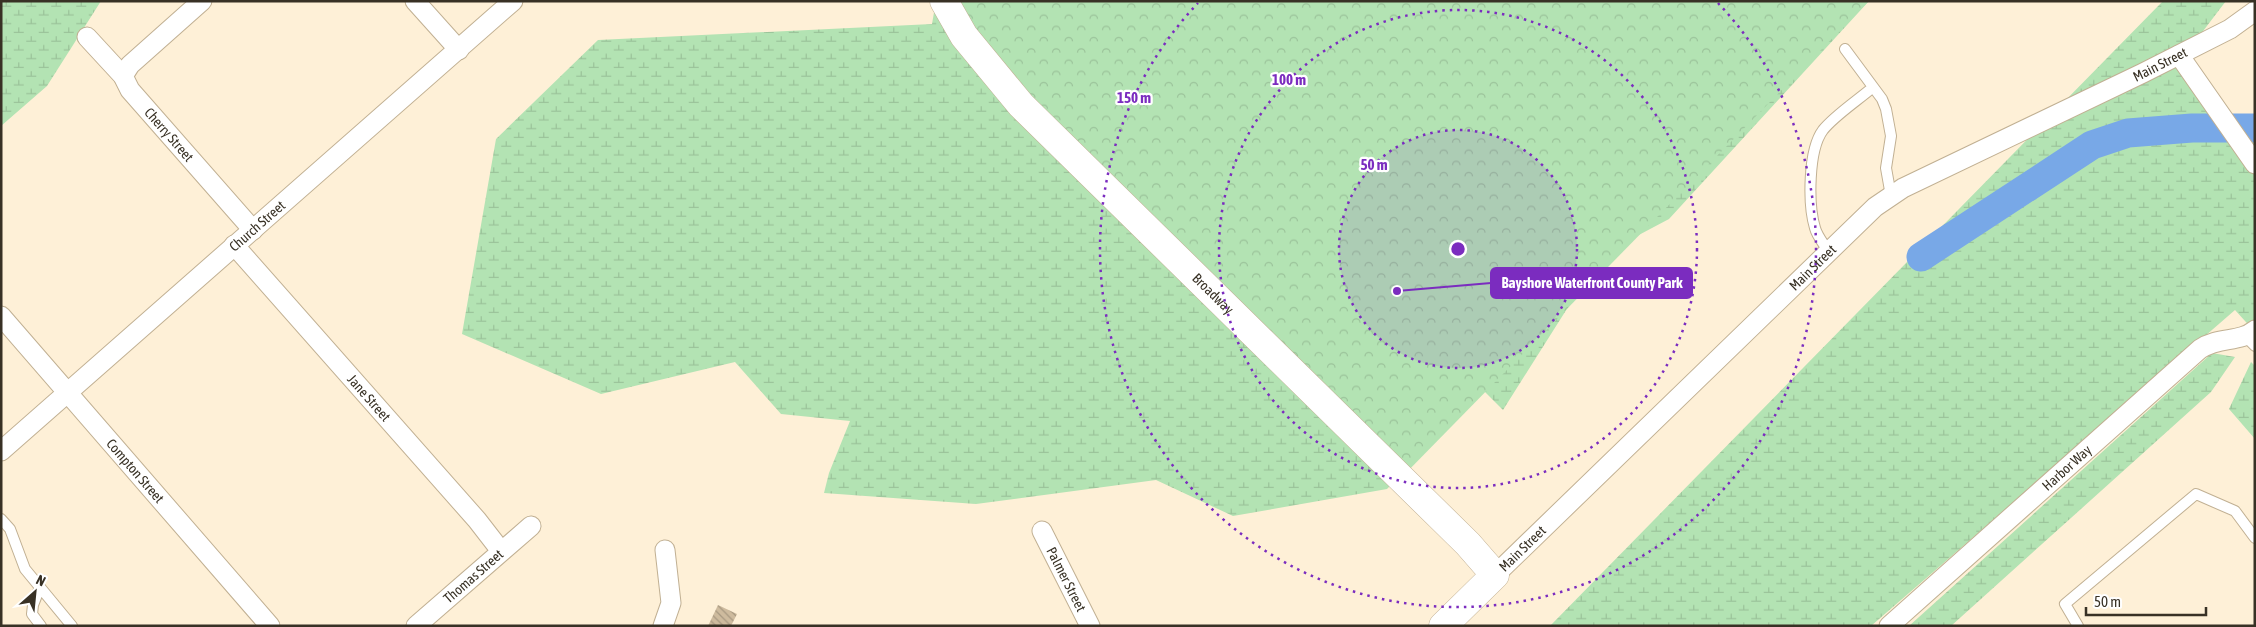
<svg xmlns="http://www.w3.org/2000/svg" width="2256" height="627" viewBox="0 0 2256 627" font-family="'Asap Condensed',sans-serif">
<style>
.wetland{fill:url(#wetland-marsh)}
.park{fill:url(#park-crowns)}
.lines{fill:none;stroke-linecap:round;stroke-linejoin:round}
.river{stroke:#78a8e7;stroke-width:29}
.building{fill:url(#building-back-hatch)}
.lane-casing{stroke:#c1b093;stroke-width:12}
.street-casing{stroke:#c1b093;stroke-width:21}
.secondary-casing{stroke:#c1b093;stroke-width:29}
.lane{stroke:#fff;stroke-width:10}
.street{stroke:#fff;stroke-width:19}
.secondary{stroke:#fff;stroke-width:28}
.ring{fill:none;stroke:#7b2cbf;stroke-width:2.5;stroke-dasharray:2.5 5}
.labels{text-anchor:middle;stroke-width:4.5;stroke-linejoin:round;paint-order:stroke}
.street-label{font-size:14px;fill:#383125;stroke:#fff}
.centre{fill:#7b2cbf;stroke:#fff;stroke-width:2.5}
.ring-label{font-size:15px;text-anchor:middle;font-weight:bold;fill:#7b2cbf;stroke:#fff;stroke-width:4.5;stroke-linejoin:round;paint-order:stroke}
.leader{fill:none;stroke:#7b2cbf;stroke-width:2}
.callout-dot{fill:#7b2cbf;stroke:#fff;stroke-width:2}
.callout{fill:#7b2cbf;stroke:#7b2cbf;stroke-width:2}
.callout-label{font-size:15px;text-anchor:middle;font-weight:bold;fill:#fff}
</style>
<defs>
<pattern id="wetland-marsh" width="20" height="14" patternUnits="userSpaceOnUse" patternTransform="scale(1.25)"><rect width="20" height="14" fill="#b3e3b3"/><path d="M1 5h8M5 5V1M11 12h8M15 12V8" fill="none" stroke="#9bc39a"/></pattern>
<pattern id="park-crowns" width="20" height="18" patternUnits="userSpaceOnUse" patternTransform="scale(1.25)"><rect width="20" height="18" fill="#b3e3b3"/><path d="M2 6a3 3 0 1 1 6 0M12 15a3 3 0 1 1 6 0" fill="none" stroke="#9bc39a"/></pattern>
<pattern id="building-back-hatch" width="6" height="6" patternUnits="userSpaceOnUse" patternTransform="scale(1.25)"><rect width="6" height="6" fill="#cebb9e"/><path d="M-1 5l2 2M0 0l6 6M5-1l2 2" fill="none" stroke="#a89981"/></pattern>
</defs>
<rect width="100%" height="100%" fill="#fef0d7"/>
<path class="wetland" d="M1,1H101L47,86L1,126Z
M936,1H1869L1669,219L1601,255L1503,410L1482,389L1387,489L1233,516L1156,480L976,504L824,493L829,473L850,421L781,414L735,362L601,394L462,334L496,139L598,40L932,24Z
M2163,1H2226L2184,56L2223,113L2255,117V332L2235,310L1871,626H1550Z
M2212,353L2235,357L2211,392L1951,626H1909Z
M2251,362L2255,366V439L2229,409Z"/>
<path class="park" d="M948,1H1869L1401,478L1021,105Z"/>
<g class="lines">
<path class="river" d="M1921,257L2092,145L2128,133L2192,128H2255"/>
</g>
<path class="building" d="M718,605L737,614L731,626H708Z"/>
<g class="lines">
<g class="lane-casing">
<path id="lane" d="M1845,49L1882,99L1886,109L1891,136L1886,168L1891,196
M1828,251C1824,244 1817,236 1815,228C1808,205 1808,150 1823,130C1834,116 1858,100 1872,88
M2245,336L2255,346
M1,519L10,529L25,569L72,626
M40,587L33,605L32,614L41,626
M2078,626L2065,604L2196,494L2235,511L2255,538"/>
</g>
<g class="street-casing">
<g id="street">
<path d="M415,1L459,50"/>
<path id="s1" d="M87,37L123,76L130,90L253,230"/>
<path d="M2179,55L2255,164"/>
<path d="M123,76L130,65L202,1"/>
<path id="s2" d="M234,245L477,520L501,551"/>
<path id="s3" d="M1,316L270,626"/>
<path id="s4" d="M1,451L513,1"/>
<path id="s5" d="M1042,531L1090,626"/>
<path id="s6" d="M1495,575L1875,207L1903,188L2143,73L2230,29L2255,11"/>
<path id="s7" d="M416,626L531,526"/>
<path d="M663,626L671,603L665,550"/>
<path id="s8" d="M1889,626L2200,349C2220,336 2239,343 2255,330"/>
</g>
</g>
<g class="secondary-casing">
<g id="secondary">
<path id="s9" d="M944,1L964,36L1021,105L1468,544L1495,575L1443,626"/>
</g>
</g>
<use href="#lane" class="lane"/>
<use href="#street" class="street"/>
<use href="#secondary" class="secondary"/>
</g>
<circle cx="1458" cy="249" r="119" fill="#7b2cbf" fill-opacity=".12"/>
<g class="ring">
<circle cx="1458" cy="249" r="119"/>
<circle cx="1458" cy="249" r="239"/>
<path d="M1718 3A358 358 0 1 1 1198 3"/>
</g>
<g class="labels">
<g class="street-label">
<text dy="5" stroke="none"><textPath href="#s6" startOffset="848">Main Street</textPath></text>
<text dy="5" stroke="none"><textPath href="#s1" startOffset="128">Cherry Street</textPath></text>
<text dy="5" stroke="none"><textPath href="#s4" startOffset="341">Church Street</textPath></text>
<text dy="5" stroke="none"><textPath href="#s6" startOffset="442">Main Street</textPath></text>
<text dy="5" stroke="none"><textPath href="#s9" startOffset="399">Broadway</textPath></text>
<text dy="5" stroke="none"><textPath href="#s2" startOffset="204">Jane Street</textPath></text>
<text dy="5" stroke="none"><textPath href="#s8" startOffset="238">Harbor Way</textPath></text>
<text dy="5" stroke="none"><textPath href="#s3" startOffset="205">Compton Street</textPath></text>
<text dy="5" stroke="none"><textPath href="#s6" startOffset="38">Main Street</textPath></text>
<text dy="5" stroke="none"><textPath href="#s7" startOffset="76">Thomas Street</textPath></text>
<text dy="5" stroke="none"><textPath href="#s5" startOffset="54">Palmer Street</textPath></text>
</g>
</g>
<circle cx="1458" cy="249" r="8" class="centre"/>
<g class="ring-label">
<text x="1289" y="85">100 m</text>
<text x="1134" y="103">150 m</text>
<text x="1374" y="170">50 m</text>
</g>
<path class="leader" d="M1397 291L1491 283"/>
<circle class="callout-dot" cx="1397" cy="291" r="5"/>
<rect class="callout" x="1491" y="268" width="201" height="30" rx="5"/>
<g class="callout-label">
<text x="1592" y="288">Bayshore Waterfront County Park</text>
</g>
<rect width="2256" height="627" fill="none" stroke="#383125" stroke-width="5"/>
<g transform="translate(35 592) rotate(27)" stroke="#ffffff" stroke-width="4" paint-order="stroke">
<path d="M0-4L9 19L0 12L-9 19Z" fill="#383125"/>
<text y="-8" font-size="14" font-weight="bold" text-anchor="middle" fill="#383125">N</text>
</g>
<path d="M2086 607v8h120v-8" fill="none" stroke="#383125" stroke-width="2.5"/>
<text x="2094" y="607" font-size="15" fill="#383125" stroke="#ffffff" stroke-width="4" paint-order="stroke">50 m</text>
</svg>
